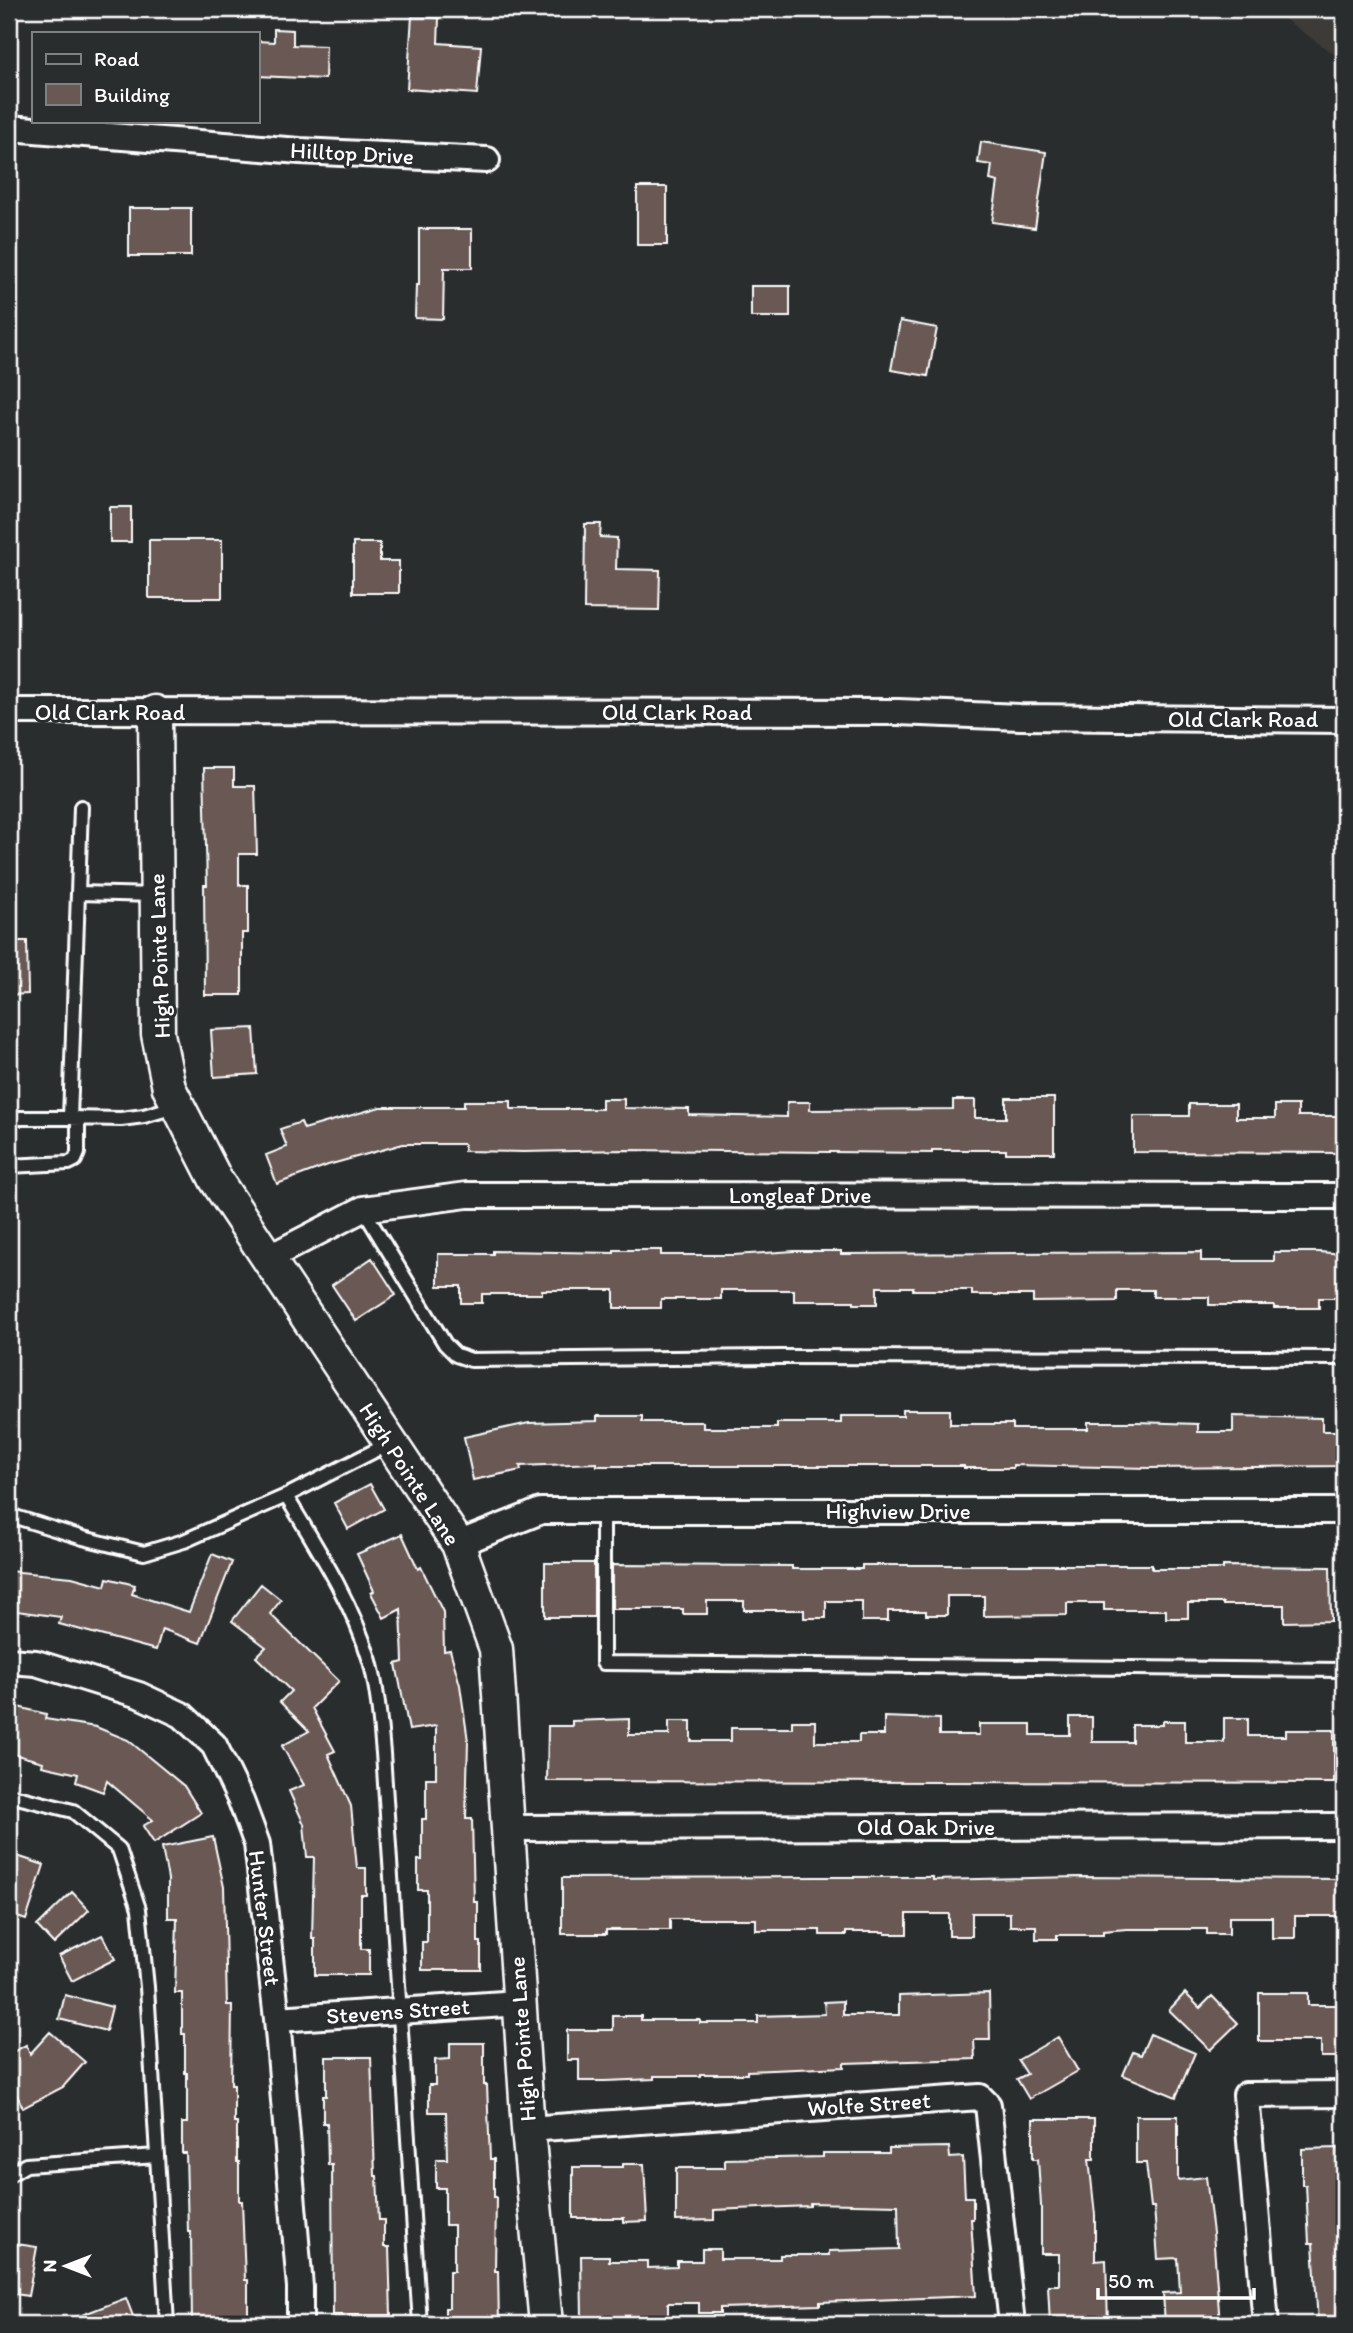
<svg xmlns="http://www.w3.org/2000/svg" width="1353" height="2333" viewBox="0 0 1353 2333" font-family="Itim,sans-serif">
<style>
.built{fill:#3d3a39}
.building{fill:#695853;stroke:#fff;stroke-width:2}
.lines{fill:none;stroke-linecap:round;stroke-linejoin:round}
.service-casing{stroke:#fff;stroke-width:18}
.minor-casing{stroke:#fff;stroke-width:30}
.tertiary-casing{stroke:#fff;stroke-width:37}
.service{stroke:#2a2d2e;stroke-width:12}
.minor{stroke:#2a2d2e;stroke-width:24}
.tertiary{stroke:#2a2d2e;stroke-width:32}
.labels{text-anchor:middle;stroke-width:6;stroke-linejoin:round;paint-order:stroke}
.street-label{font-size:23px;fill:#fff;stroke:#2a2d2e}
</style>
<rect width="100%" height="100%" fill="#2a2d2e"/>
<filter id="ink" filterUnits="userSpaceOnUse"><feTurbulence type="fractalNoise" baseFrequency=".0143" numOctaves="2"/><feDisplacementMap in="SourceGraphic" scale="14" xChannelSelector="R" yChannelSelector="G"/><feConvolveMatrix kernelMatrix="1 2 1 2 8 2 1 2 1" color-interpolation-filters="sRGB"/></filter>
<g filter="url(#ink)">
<path class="built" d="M1270,9H1344V61Z"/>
<path class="building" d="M412,16L439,18L438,43L481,46L477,94L407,89Z
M274,29L293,30V45L326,46L325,79L257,76V41L274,42Z
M981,142L1046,152L1035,228L992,222L998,182L990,180L992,165L978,163Z
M637,187H667V245H637Z
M129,208H191V256H129Z
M419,229H472V268H444L443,319L415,318L416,285H419Z
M751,286H790V317H751Z
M900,321L937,328L928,376L891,370Z
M110,507H131V542H110Z
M585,524H601L600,537L617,538L616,569L660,570L659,610L584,609Z
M149,540H222V598H149Z
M353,543H380V561H399V593H353Z
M204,768H234V786H255L257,854H239V885H248V933H242V995H205L204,885H207Z
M9,941H27L28,994L9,995Z
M254,1028L257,1074L214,1077L211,1030Z
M1006,1098H1054V1153H1006V1150H932V1153L625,1150L524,1152L464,1151V1144H403L328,1165L277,1184L266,1155L287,1147L280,1129L301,1122L304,1129L380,1107H464V1101H511V1109H602V1099H624V1108L689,1109V1115L787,1117V1102H810V1110L953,1109V1100H975V1118H1006Z
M1189,1104H1236V1118H1275V1105H1298V1116H1344V1153L1133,1152V1116H1189Z
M614,1250H661V1255H734L794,1251H841V1254L1201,1252V1261H1274V1252H1319L1344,1254V1298H1319V1308H1274V1305H1209V1297H1153V1290H1117V1301L1033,1302V1295H972V1290H913V1287H877V1304H854V1301H794V1290H721V1299H661V1308H614V1290H542V1294H482V1303H461V1286H438V1254H493V1251L614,1253Z
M372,1258L396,1295L356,1321L332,1285Z
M903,1410H950V1424H1013V1429H1088V1422H1136L1198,1424V1432H1233V1416L1322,1418V1431H1344V1466L1149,1468L1013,1465V1468H964V1466H597V1463L520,1466L521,1470L473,1480L464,1437L529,1423L597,1421V1416H642V1422H703V1428H777V1423H841V1416H903Z
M370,1484L384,1509L348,1529L334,1503Z
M402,1534L418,1569L421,1567L443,1612L444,1651L450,1650L460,1685L468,1741L466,1819H472L474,1902H478V1942H481V1970H422V1942H427V1890H418V1860H422V1819H426V1778H436V1726L409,1730L396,1664L403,1662L401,1609L384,1618L371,1593L374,1591L357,1554Z
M212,1554L232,1562L200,1643L162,1629L156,1650L59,1624L61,1617L9,1610V1571L72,1577L105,1586L107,1578L135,1585L132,1594L189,1612Z
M545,1563H594V1617H545Z
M612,1565L792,1566V1569H862V1565H1152V1569H1223V1566L1330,1567L1331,1621L1284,1622V1605H1223V1603H1188V1618H1166V1610H1104V1603H1067V1615L984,1616V1596H947V1615H926V1611H888V1621H862V1601H826V1618H804V1610H744V1601H707V1614H683V1609H612Z
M261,1584L281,1600L270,1614L339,1681L312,1708L335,1751L328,1754L351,1806L357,1868H366V1895H361V1949H369V1975H315V1939H312L314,1857H307L304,1824L289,1791L304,1785L282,1746L309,1731L280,1702L291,1691L256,1657L266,1647L232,1621Z
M18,1707L46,1714L45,1719L96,1727L128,1740L184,1786L201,1813L154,1843L143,1826L153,1820L107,1781L103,1792L76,1782L78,1774L42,1766L43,1762L9,1753V1741Z
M884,1717L939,1719V1735H979V1724H1031V1735H1070V1717H1092V1742H1132V1725H1163V1721H1185V1742H1224V1718H1248V1736H1286V1730H1334V1783L547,1781L548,1726H572V1721L629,1719V1735H669V1721H691V1741H731V1728H792V1721H815V1742H859V1735H884Z
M213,1837L224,1887L227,2005H232L231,2085H234V2123H237V2162H239V2201H242L245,2280H248V2324H192L191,2232H188L186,2153H182V2123H187V2073H185V2034H182V1993H175L177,1918H168V1879L162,1847Z
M17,1856L44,1865L26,1920L9,1914V1880Z
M820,1877H933V1880L1078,1877L1344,1879V1916H1295V1938H1272V1917H1229V1934H1207V1929H1127L1103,1931V1935H1057V1939H1036V1926H1010V1913H972V1936H949V1914H907V1934H885V1932H846V1935H820V1930H756V1919H670V1930H606V1934H562V1878Z
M72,1892L89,1910L54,1944L37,1926Z
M102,1935L115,1959L72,1981L59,1956Z
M989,1993L990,2040H974L975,2059L844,2063V2067L747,2071V2074H700V2076H654V2079L605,2081H579V2060H567V2030H613V2016H641V2020H700V2023H758V2016L825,2014L824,2002L843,2001V2015H899V1996Z
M1185,1993L1200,2008L1212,1996L1238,2023L1210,2050L1169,2010Z
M1259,1993H1308V2005H1344V2057H1321V2041H1259Z
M65,1995L112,2007L106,2031L59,2019Z
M50,2032L85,2062L63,2087L23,2108L9,2079V2054L26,2045L30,2054Z
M1150,2034L1195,2053L1176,2097L1123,2075L1133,2052L1141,2055Z
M1058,2037L1078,2071L1029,2099L1017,2079L1027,2074L1018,2060Z
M450,2043H484V2085H487L490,2159H494V2197H496L495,2271H498L499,2324H445V2308H449V2271H454V2225H445V2188H436V2159H447L446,2112H429V2085H435V2060L450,2059Z
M326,2057H371L375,2176H377L379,2220H384V2247H389L391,2315H333L332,2165H328L327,2123H323V2096H326Z
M1136,2116H1178V2180L1206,2177L1213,2233L1220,2324H1165L1163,2293L1180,2292L1178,2258L1158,2259L1154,2207H1151L1146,2163H1136Z
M1033,2119H1094V2159H1089L1095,2215V2261L1106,2260L1108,2324H1050L1048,2285H1059V2254H1041V2206L1038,2159H1033Z
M949,2147L950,2158L963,2157L965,2197H973V2219H971L976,2296L820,2302V2305L720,2308V2313H699V2303H668V2315L582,2318L581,2256H609V2261H648V2268L677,2267V2261H702V2249H720V2259H780V2255H829V2251L899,2249L898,2205L810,2203V2206L714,2210V2220L676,2221V2168H725V2159L823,2157V2153H889V2148Z
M1338,2148L1339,2161H1344V2324H1318L1313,2243H1309L1306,2185H1302V2149Z
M623,2164H644L647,2221L624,2222V2218H573V2167H623Z
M17,2244L37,2247L28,2296L9,2293V2260H13Z
M126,2298L136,2324H61V2323Z"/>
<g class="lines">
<g class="service-casing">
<path id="service" d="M81,807L78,893L156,895
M78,893L70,1118L121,1119L144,1116L178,1106
M9,1118H70
M9,1166L69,1163L75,1160L78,1153V1118
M363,1209L445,1344L456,1355L471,1360L781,1357L1344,1358
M286,1496L390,1443
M603,1511V1663L1344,1670
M9,1515L83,1538L144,1553L184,1541L286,1496C318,1549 352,1602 370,1661C378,1691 380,1722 383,1753L420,2324
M9,1795L73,1811L119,1849L139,1909L147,1987L167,2324
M9,2175L26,2165L157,2156"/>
</g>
<g class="minor-casing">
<path id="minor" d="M9,128L300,151L487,160
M9,711L898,712L1020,717L1344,720
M268,1258L363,1209L467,1195L1344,1196
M458,1544L541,1511H1344
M9,1661L36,1663L139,1695L182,1715L214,1745L241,1801L257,1844L277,2019L300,2287V2324
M508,1828L1344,1826
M277,2019L520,2003
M528,2129L980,2097L988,2105L1012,2324
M1266,2324L1246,2095L1344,2094"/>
</g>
<g class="tertiary-casing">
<path id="tertiary" d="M155,712L158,1034L169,1088L216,1180L458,1544L496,1649L528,2129L546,2324"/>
</g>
<use href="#service" class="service"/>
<use href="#minor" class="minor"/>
<use href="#tertiary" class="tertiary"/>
</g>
</g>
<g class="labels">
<g class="street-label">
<text transform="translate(352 153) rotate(3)" y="8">Hilltop Drive</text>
<text x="110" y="720">Old Clark Road</text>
<text x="677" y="720">Old Clark Road</text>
<text x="1243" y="727">Old Clark Road</text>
<text transform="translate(159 956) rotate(-92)" y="8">High Pointe Lane</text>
<text x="800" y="1203">Longleaf Drive</text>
<text transform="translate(410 1474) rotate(57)" y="8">High Pointe Lane</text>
<text x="898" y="1519">Highview Drive</text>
<text x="926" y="1835">Old Oak Drive</text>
<text transform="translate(265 1918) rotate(83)" y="8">Hunter Street</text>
<text transform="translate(398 2011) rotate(-4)" y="8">Stevens Street</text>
<text transform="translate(522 2039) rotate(-94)" y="8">High Pointe Lane</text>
<text transform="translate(869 2104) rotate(-4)" y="8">Wolfe Street</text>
</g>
</g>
<rect width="1353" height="2333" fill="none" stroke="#2a2d2e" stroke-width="35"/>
<rect x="18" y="18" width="1318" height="2298" fill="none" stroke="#fff" stroke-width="2.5" filter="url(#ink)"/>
<rect x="32" y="32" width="228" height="91" fill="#2a2d2e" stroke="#7f8182" stroke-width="2"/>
<rect x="46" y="54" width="35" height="10" fill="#2a2d2e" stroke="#7f8182" stroke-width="2"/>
<text x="94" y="66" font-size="21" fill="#ffffff">Road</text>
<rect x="46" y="84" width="35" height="21" fill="#695853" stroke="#7f8182" stroke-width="2"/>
<text x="94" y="102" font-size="21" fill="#ffffff">Building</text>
<g transform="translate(66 2266) rotate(270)" stroke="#2a2d2e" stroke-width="5" paint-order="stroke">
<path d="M0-5L12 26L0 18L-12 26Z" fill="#ffffff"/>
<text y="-10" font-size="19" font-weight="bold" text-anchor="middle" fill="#ffffff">N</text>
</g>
<path d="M1098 2288v10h156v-10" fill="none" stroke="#ffffff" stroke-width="3.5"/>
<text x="1108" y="2288" font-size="21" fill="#ffffff" stroke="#2a2d2e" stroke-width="5" paint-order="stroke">50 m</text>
</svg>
